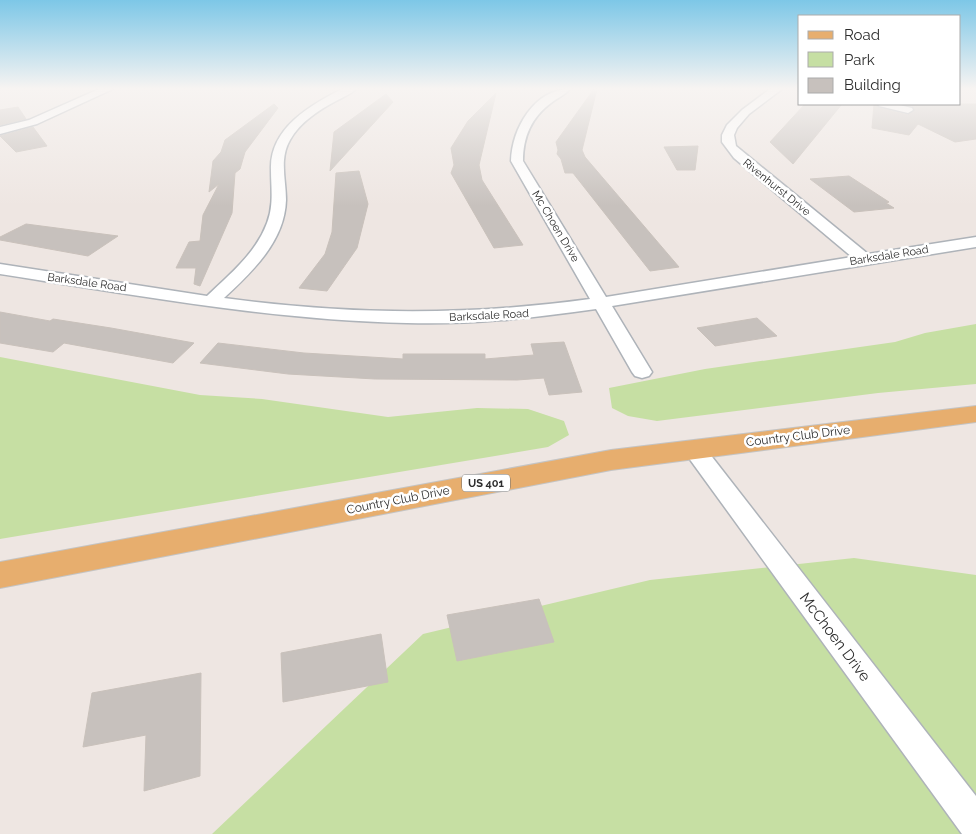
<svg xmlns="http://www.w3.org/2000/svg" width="976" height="834" viewBox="0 0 976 834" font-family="Raleway,sans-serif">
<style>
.green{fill:#c6dfa3}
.building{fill:#c7c1bd;stroke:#c9c1bb}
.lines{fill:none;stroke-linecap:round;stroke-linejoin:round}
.minor-casing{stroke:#aeb3b9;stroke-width:3}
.primary-casing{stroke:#c4c4c4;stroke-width:2}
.minor{fill:#fff;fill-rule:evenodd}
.primary{fill:#e7ae6e;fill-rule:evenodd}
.labels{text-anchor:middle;stroke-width:5;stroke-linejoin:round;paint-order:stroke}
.far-street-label{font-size:11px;fill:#2e2e2e;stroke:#fff}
.shield{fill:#fff;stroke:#6d6d6d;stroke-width:1}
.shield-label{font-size:11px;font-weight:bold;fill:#2e2e2e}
.street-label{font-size:12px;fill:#2e2e2e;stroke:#fff}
.near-street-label{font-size:15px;fill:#2e2e2e;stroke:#fff}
</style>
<rect width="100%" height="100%" fill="#eee6e2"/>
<path class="green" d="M976,324V384L878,393L657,421L628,416L612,408L609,388L705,369L895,342L925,333Z
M0,357L200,395L262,399L388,417L477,408L528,409L564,421L569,435L548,447L0,539Z
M854,558L976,575V834H212L423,634L650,580Z"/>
<path class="building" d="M594,89H597L582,150L585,157L679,267L650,271L573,173H565L561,159L557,154L558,150L556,142Z
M496,93L479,165L482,180L523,245L494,248L451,173L454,165L451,148L468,121Z
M386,94L393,102L330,171L334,132Z
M274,104L278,108L245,152L240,169L235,173L232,213L200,286L194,284L196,268H176L189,242L200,241L203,215L219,184L209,192L213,161L221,152L225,140Z
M805,104H842L793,164L770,142Z
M874,104H876L879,108L908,115L915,109L912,106L902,104H976V139L955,142L918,124L909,135L872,128Z
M18,107L26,119L0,125V110Z
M33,127L47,146L16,152L0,136Z
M698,146L695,170H677L664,147Z
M359,171L368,204L357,248L327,291L299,288L325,254L332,232L336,173Z
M849,176L889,202L886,203L894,208L854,212L810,179Z
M26,224L118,236L88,256L0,240V237Z
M0,312L50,321L53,319L111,328L194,343L173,363L64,343L53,352L0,343Z
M757,318L777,336L715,346L697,328Z
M564,342L582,392L549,395L544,378L517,380L375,379L288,374L200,363L218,343L304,353L403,359V354H485V359L534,355L531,344Z
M539,599L554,642L457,661L447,615Z
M381,634L388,682L283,702L281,653Z
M201,673L200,776L144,791L146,735L83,747L92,693Z"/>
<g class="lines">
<g class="minor-casing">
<path id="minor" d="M99,89H113L37,124L0,134V127L29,120Z
M342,89H356C351,94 343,97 336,101C319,110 300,122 290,140C279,159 286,179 286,200C285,241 252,272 224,298C349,315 466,316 590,299L511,161C512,129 534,89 570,89C565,95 557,98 551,103C531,118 523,137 523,161L606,297L852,257L734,158L722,142V135L727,125L742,110L770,89H782L749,114L737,128L734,135L736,146L868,254L976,237V247L612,306L652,372L649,376L642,378L635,376L632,372L596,309C533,318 470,325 407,323C270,320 135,295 0,274V264L207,296C230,274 256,253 267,223C274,205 271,188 271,170C269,129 310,105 342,89Z
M878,104H895L912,108L913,110L908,113L879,106Z
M694,442L702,444L976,796V834H962L686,454L683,449L686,444Z"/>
</g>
<g class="primary-casing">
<path id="primary" d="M976,406V422L611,470L0,588V562L611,450Z"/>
</g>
<use href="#minor" class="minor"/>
<use href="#primary" class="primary"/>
</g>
<linearGradient id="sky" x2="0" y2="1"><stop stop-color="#7dc7e7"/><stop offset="0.43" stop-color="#f7f4f2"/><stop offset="1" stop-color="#f7f4f2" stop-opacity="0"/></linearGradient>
<rect width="976" height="206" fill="url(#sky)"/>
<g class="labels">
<g class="far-street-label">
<text transform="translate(777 187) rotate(39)" y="4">Rivenhurst Drive</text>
<text transform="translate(556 226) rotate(59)" y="4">Mc Choen Drive</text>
<text transform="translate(889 255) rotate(-9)" y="4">Barksdale Road</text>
<text transform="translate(87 282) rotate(8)" y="4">Barksdale Road</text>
<text transform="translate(489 315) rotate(-3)" y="4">Barksdale Road</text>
</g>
<rect class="shield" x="462" y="474.5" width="48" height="17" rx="4"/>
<g class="shield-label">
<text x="486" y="487">US 401</text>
</g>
<g class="street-label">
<text transform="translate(798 436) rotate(-7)" y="4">Country Club Drive</text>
<text transform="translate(398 500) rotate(-11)" y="4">Country Club Drive</text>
</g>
<g class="near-street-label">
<text transform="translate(835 637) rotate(53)" y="5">McChoen Drive</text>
</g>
</g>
<rect x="798" y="15" width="162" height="90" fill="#ffffff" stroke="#ababab"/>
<rect x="808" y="31" width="25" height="8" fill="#e7ae6e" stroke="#ababab"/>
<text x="844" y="40" font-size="15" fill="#2e2e2e">Road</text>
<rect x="808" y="52" width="25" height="15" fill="#c6dfa3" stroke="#ababab"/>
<text x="844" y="65" font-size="15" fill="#2e2e2e">Park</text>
<rect x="808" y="78" width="25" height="15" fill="#c7c1bd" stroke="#ababab"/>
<text x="844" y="90" font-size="15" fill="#2e2e2e">Building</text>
</svg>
